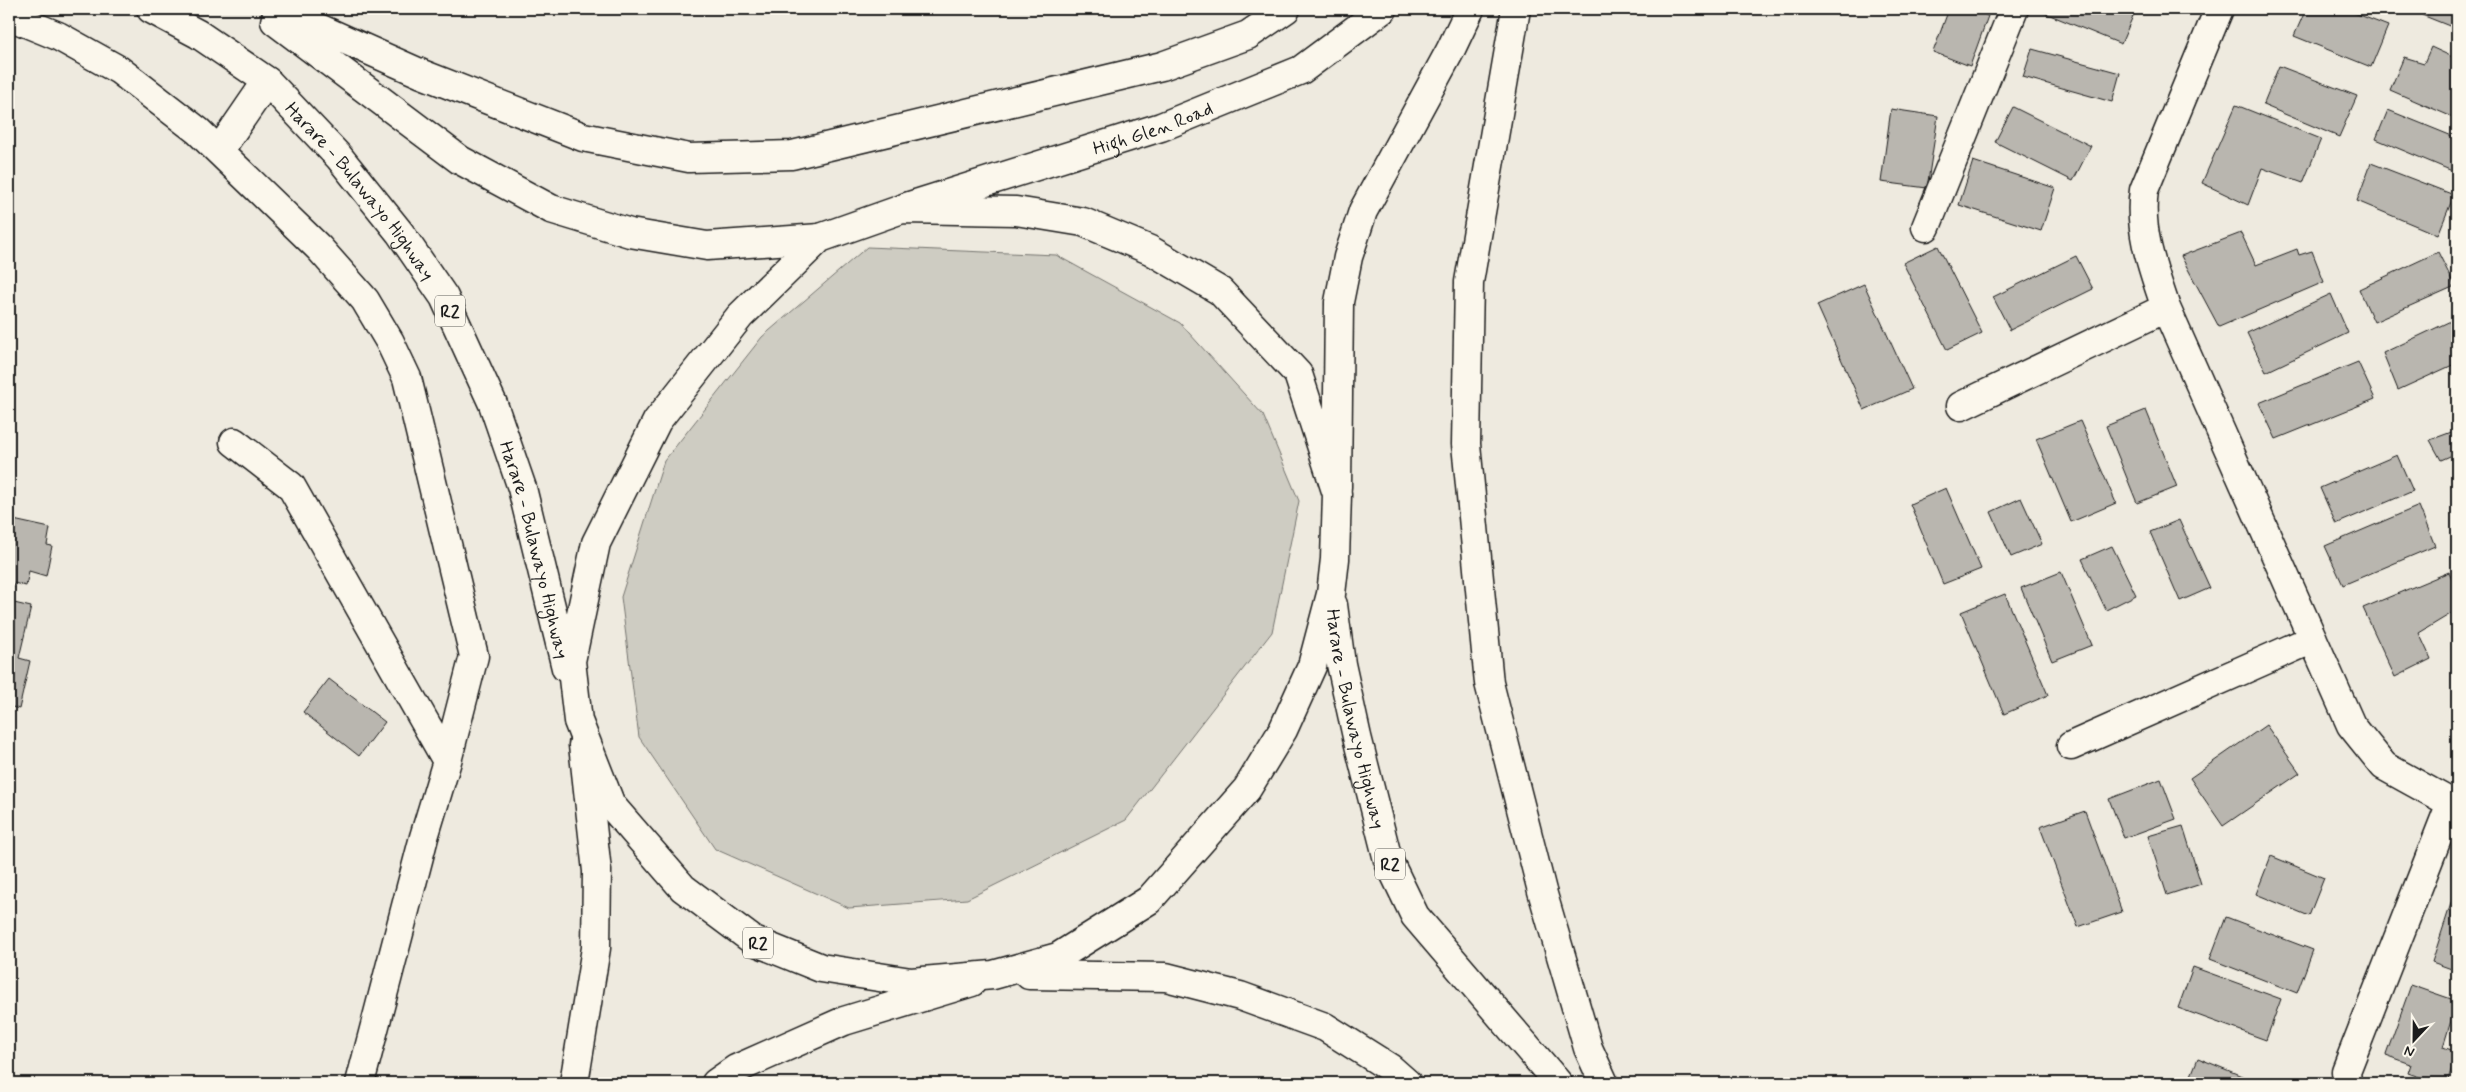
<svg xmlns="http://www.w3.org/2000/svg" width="2466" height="1092" viewBox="0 0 2466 1092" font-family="Mynerve,sans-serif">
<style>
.green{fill:#ceccc2;stroke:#75746f}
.building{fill:#b9b6af;stroke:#1c1c1c}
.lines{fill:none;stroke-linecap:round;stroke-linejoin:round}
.minor-casing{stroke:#1c1c1c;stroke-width:31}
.major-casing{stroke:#1c1c1c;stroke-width:31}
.highway-casing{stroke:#1c1c1c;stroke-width:31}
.minor{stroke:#fbf7ec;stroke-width:28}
.major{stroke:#fbf7ec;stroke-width:28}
.highway{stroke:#fbf7ec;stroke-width:28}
.labels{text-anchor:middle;stroke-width:4;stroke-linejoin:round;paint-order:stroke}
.shield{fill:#fbf7ec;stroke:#5f5e5a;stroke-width:1}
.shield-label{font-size:18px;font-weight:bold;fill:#1c1c1c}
.street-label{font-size:19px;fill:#1c1c1c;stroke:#fbf7ec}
</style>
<rect width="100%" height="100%" fill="#eeeadf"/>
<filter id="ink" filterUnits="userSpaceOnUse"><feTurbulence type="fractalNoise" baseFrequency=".02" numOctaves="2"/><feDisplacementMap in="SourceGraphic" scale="10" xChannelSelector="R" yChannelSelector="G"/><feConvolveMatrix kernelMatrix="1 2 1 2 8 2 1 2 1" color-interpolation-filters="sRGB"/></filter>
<g filter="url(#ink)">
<path class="green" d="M867,247L1056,255L1180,323L1263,415L1299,501L1272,632L1126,820L967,899L849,908L715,849L639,737L621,597L664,461L762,337Z"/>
<path class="building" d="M1949,9H1971L1988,16L1970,66L1933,52Z
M2041,9H2136L2121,44L2040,11Z
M2306,9H2344L2388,26L2371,67L2294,36Z
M2424,9H2457V29L2422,15Z
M2431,47L2457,59V119L2390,90L2404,57L2424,63Z
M2032,49L2120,73L2112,102L2023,77Z
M2279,66L2357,96L2339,137L2263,105Z
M2236,105L2321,139L2303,183L2262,168L2248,205L2202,183Z
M2013,107L2091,146L2073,181L1995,142Z
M1891,109L1938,116L1927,188L1881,182Z
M2388,110L2457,138V173L2376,139Z
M1973,161L2055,188L2041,231L1959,205Z
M2371,163L2454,195L2438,235L2357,201Z
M2241,233L2256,265L2297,249L2299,255L2312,251L2324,282L2219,327L2181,256Z
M1938,246L1982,333L1947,350L1903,263Z
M2438,252L2455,286L2374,322L2359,289Z
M2076,256L2093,289L2010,330L1993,297Z
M1864,284L1912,389L1864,410L1817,305Z
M2331,294L2348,333L2266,372L2247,333Z
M2457,318V363L2398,390L2383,353Z
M2358,362L2375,399L2276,439L2259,403Z
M2146,410L2177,487L2137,503L2106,426Z
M2080,421L2116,503L2071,522L2036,439Z
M2457,430V453L2441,460L2430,440Z
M2397,455L2413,491L2336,524L2320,488Z
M1946,488L1981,569L1943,584L1910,504Z
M2457,493V505L2452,495Z
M2021,498L2042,544L2011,557L1991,512Z
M2419,506L2435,546L2343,585L2325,546Z
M9,519L50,528L47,545L52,546L46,576L29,571L26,586L14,583L10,602L31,607L19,658L30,661L19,709L9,706Z
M2179,520L2210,588L2180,601L2150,532Z
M2112,546L2136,595L2106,610L2082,559Z
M2061,572L2092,645L2052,661L2021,588Z
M2449,572L2457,589V610L2419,633L2431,659L2395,677L2363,608Z
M2005,594L2048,695L2004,714L1961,612Z
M329,679L385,722L359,756L303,712Z
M2266,725L2300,773L2223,826L2190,778Z
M2161,779L2176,819L2124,838L2109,799Z
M2085,811L2122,912L2078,927L2040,827Z
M2183,826L2201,884L2167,895L2148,836Z
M2271,856L2324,878L2309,916L2256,894Z
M2457,885V971L2432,962Z
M2226,917L2313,950L2297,993L2210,959Z
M2193,967L2281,999L2266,1040L2178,1008Z
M2411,985L2457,1001L2443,1047L2457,1052L2447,1083H2436L2408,1073L2411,1064L2386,1055Z
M2198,1058L2254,1081V1083H2188Z"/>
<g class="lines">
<g class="minor-casing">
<path id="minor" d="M2219,9L2144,190C2138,231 2153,269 2166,308L2351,725L2384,766L2451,803
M9,16L58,36L119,70L198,131L319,248L365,300L390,342L407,378L474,656L447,761
M219,151L267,81
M1926,227L2014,9
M1961,406L2166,308
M234,442L291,486L447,761L424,837L360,1083
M2071,746L2313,639
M574,1083L596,948L597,871L583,745
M716,1083L736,1069L844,1021L972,982
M2347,1083L2346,1071L2451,803L2457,805"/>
</g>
<g class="major-casing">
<g id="major">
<path id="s1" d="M906,207L1161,127L1301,70L1383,9"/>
<path d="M1337,487L1339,302L1348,257L1363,211L1450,51L1470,9"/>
</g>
</g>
<g class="highway-casing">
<g id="highway">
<path id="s2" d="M151,9L198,34L267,81L339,157L400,233L444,297L493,404L522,488L566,668"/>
<path d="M276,9L422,74L583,137L689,158L792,155L1162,66L1248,35L1286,9"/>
<path d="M1516,9L1469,282L1466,444L1489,683L1542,891L1588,1048L1604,1083"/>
<path d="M275,21L460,160L551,209L630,233L707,246L820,238"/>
<path d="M902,209L1016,211L1083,222L1150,250L1220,291L1298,374L1337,494L1335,559L1331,594L1312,666L1283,730L1247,789L1149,900L1058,957L993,975L911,982L821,968L754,941L683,888L611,805L578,721L571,661L596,543L657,421L740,316L820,238Z"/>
<path id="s3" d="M1333,605L1341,664L1357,737L1388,860L1415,916L1558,1083"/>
<path d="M1029,975L1166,977L1240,996L1325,1027L1390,1068L1407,1083"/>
</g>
</g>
<use href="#minor" class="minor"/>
<use href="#major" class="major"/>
<use href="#highway" class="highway"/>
</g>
</g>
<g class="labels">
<g class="shield">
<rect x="435" y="295.5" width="30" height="31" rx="4"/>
<rect x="1375" y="848.5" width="30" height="31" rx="4"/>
<rect x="743" y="927.5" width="30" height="31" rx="4"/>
</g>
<g class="shield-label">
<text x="450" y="317">R2</text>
<text x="1390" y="870">R2</text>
<text x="758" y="949">R2</text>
</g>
<g class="street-label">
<text dy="7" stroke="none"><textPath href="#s1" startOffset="259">High Glen Road</textPath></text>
<text dy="7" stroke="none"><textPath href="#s2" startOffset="281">Harare - Bulawayo Highway</textPath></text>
<text dy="7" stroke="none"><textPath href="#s2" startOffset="686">Harare - Bulawayo Highway</textPath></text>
<text dy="7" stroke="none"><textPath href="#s3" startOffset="116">Harare - Bulawayo Highway</textPath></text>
</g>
</g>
<rect width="2466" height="1092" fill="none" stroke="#fbf7ec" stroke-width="30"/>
<rect x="15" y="15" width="2436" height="1062" fill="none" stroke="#1c1c1c" stroke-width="2" filter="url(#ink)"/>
<g transform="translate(2414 1040) rotate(202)" stroke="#fbf7ec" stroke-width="4" paint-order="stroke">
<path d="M0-4L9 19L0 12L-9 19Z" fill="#1c1c1c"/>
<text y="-8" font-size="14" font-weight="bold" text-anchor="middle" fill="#1c1c1c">N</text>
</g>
</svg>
